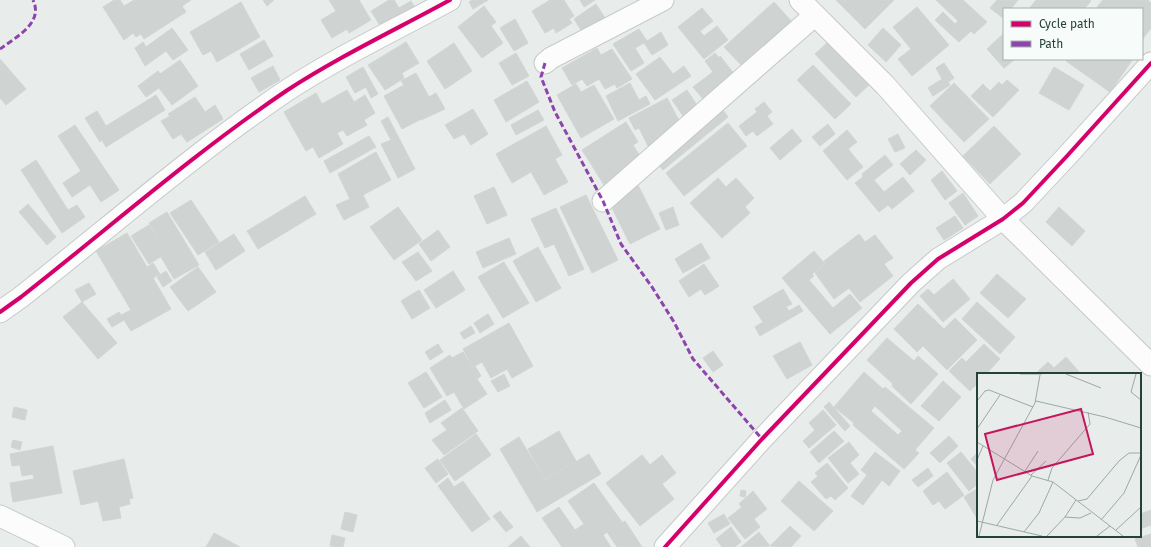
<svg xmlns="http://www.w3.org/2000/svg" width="1151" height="547" viewBox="0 0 1151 547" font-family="'Fira Sans',sans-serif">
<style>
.building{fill:#cfd4d2;stroke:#d1d6d4;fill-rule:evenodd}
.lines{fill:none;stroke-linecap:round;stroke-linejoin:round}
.street-casing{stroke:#c5cac8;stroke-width:23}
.street{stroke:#fcfcfc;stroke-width:21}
.quiet{stroke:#8e44ad;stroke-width:3;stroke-dasharray:6 3;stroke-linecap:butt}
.cycleway-casing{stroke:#f7fbf9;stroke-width:6}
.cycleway{stroke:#d6006c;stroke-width:4}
.inset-road{fill:none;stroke:#9aa9a4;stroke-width:1}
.view{fill:#c2185b;fill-opacity:0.15;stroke:#c2185b;stroke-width:2}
.inset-edge{fill:none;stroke:#24423a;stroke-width:2}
</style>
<rect width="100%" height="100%" fill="#e8edeb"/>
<path class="building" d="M114,0H120L124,6L134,0H191L182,6L186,12L144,39L141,34L136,37L133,33L124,40L103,7Z
M263,0H274L267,6Z
M329,0H359L371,20L349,33L347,29L332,38L321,20L336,11Z
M389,0H394L399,8L411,1L419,14L381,27L371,11Z
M472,0H488L473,9L469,2Z
M550,0H564L574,16L569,19L572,23L556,33L554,28L545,33L532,11Z
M580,0H595L584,7Z
M836,0H894L865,29Z
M936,0H963L987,22L974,34L971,31L959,42L935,20L943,12L955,24L958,21Z
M997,0H1018L1011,9H1004L1003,18L990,8Z
M1036,0H1089L1091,1L1084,9H1029Z
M1103,0H1148L1151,3V28L1142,40V9H1099L1097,7Z
M241,2L260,37L217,62L211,51L203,55L190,32Z
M774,2L794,24L744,68L724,47Z
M596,4L607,21L585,36L574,19Z
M484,6L496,22L491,26L503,43L482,58L458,27Z
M917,7L949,45L912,76L898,59L911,49L893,27Z
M702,8L713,21L700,31L704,36L717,26L728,40L704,59L678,27Z
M515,19L528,43L514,51L500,28Z
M172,28L188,50L173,60L166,51L145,66L135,48L143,42L146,47Z
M883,28L901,45L886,62L868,45Z
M639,29L647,41L661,32L668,45L652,55L644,43L635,48L644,63L631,71L613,44Z
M1004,33V59H1015L1004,68L987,49Z
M264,40L273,56L249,70L240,54Z
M829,41L870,84L856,97L815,54Z
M406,42L419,63L402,73L404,78L385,90L368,65Z
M454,43L472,71L445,89L427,61Z
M597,48L601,55L612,49L632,79L617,88L615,84L605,89L599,79L587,86L582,79L572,85L562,68Z
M516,53L529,76L512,85L499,63Z
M715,53L719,58L720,56L735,75L704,100L693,87L713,72L705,61Z
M660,57L673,74L684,66L691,76L655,100L636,74Z
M0,59L26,89L6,105L0,98Z
M1068,59H1133L1110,92L1066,61Z
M180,60L198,86L172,105L159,88L146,97L138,86L158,71L160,74Z
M944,63L954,78L948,82L950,85L933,96L928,88L942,79L936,68Z
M813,65L851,104L835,119L797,80Z
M273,66L280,80L259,92L251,78Z
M363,67L378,94L371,98L366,87L355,93L346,77Z
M1054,67L1084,85L1069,110L1039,93Z
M416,73L429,97L436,93L445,109L421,120V119L402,129L384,96L404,85L401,81Z
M1007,80L1019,90L993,117L971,96L983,84L990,91L999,82L1002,85Z
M527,81L539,102L506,122L494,100Z
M630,83L639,100L646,96L650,104L618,121L606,96Z
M954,83L989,119L964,142L930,106Z
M576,84L581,92L594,85L614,119L581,138L557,95Z
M347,90L354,102L365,95L375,113L364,120L367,125L347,136L343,130L337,133L343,144L319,158L313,147L306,151L284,112L316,93L322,104Z
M687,90L700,110L686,120L672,100Z
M156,95L165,110L106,147L102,140L100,142L85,118L97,111L106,126Z
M195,97L205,112L215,105L223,119L187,142L181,134L173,139L161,121L170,116L168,114Z
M667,98L683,128L648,146L639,128L635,130L629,118Z
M717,102L728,117L663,170L651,155Z
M764,102L772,112L767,116L773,124L757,136L753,131L746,136L739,126L757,112L755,109Z
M473,109L488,134L471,145L464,134L454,139L445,125Z
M538,110L544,120L516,135L511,125Z
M388,117L415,169L398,178L381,144L391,140L381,121Z
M626,122L638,142L633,145L645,164L606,188L582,150Z
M728,123L747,146L684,196L666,173Z
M828,124L835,134L820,146L812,137Z
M75,125L119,190L101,202L90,185L72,197L63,183L81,171L58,136Z
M546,126L562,155L555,159L568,182L544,195L531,172L512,183L496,154Z
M994,126L1021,154L990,184L963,156Z
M792,129L802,141L780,160L770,148Z
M847,130L857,142L848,149L863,167L847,180L823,151Z
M898,134L905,148L895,152L888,139Z
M369,136L376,147L330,173L324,161Z
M916,150L926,160L910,175L900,164Z
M376,152L391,180L363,195L369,207L344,220L336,205L350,199L338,174Z
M885,155L893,165L874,180L884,192L903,177L914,191L892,209L888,205L879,212L855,183L863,177L862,174Z
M36,160L68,210L77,205L85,217L62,233L21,170Z
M942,171L957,191L945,200L931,180Z
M718,178L726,187L736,178L754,198L745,207L750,213L722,238L690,203Z
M638,185L660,229L630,244L608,200Z
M494,187L507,215L487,224L474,196Z
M963,193L978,216L965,225L949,203Z
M586,195L618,260L592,273L560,207Z
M305,196L316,214L258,249L247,231Z
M191,200L219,242L198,255L170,213Z
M28,204L56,237L47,245L19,212Z
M398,207L422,240L394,260L370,227Z
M673,207L679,225L666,230L659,213Z
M1059,207L1085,231L1072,246L1046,222Z
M556,208L584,269L569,276L554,244L545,248L531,219Z
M167,212L199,265L174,279L161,257L167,253L149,223Z
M955,216L963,228L944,240L936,228Z
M149,225L167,253L149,264L131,236Z
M438,230L450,247L431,261L419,244Z
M127,233L147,267L153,263L160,274L153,278L171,309L131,331L124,320L112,327L107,319L119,312L121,315L131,310L96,251Z
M234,234L245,251L216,270L205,252Z
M859,234L865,242L875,235L893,258L884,264L893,276L860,302L849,288L834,299L815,273L826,264L824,261Z
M509,238L516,254L483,268L476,252Z
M701,243L710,258L683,273L675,259Z
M538,247L561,288L536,302L513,261Z
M814,251L825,264L812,274L814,276L809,280L833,308L850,294L862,308L830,334L782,278Z
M418,252L432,271L416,281L402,262Z
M504,262L529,303L503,318L478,277Z
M704,264L719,286L705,295L701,289L689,297L679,281Z
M198,267L216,292L188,311L170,287Z
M166,271L172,281L163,287L157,277Z
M453,271L465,290L436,308L424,290Z
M997,274L1026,299L1008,318L980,293Z
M953,279L970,299L943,322L920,296L928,289L934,295Z
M89,283L96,294L82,302L75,290Z
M783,289L792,304L786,307L789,311L799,305L803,311L760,336L755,327L763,322L753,307Z
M419,290L430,308L412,319L401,301Z
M82,302L117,343L98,359L63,317Z
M977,302L1015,337L1000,354L962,319Z
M918,304L944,329L955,318L977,340L947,370L923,346L917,352L894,329Z
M488,314L494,324L480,333L474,323Z
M509,323L533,366L512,378L507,369L491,378L482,362L473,367L463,349Z
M471,326L475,333L464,339L460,333Z
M887,338L914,361L918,356L938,374L911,404L892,386L893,384L867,360Z
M800,342L812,365L787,379L773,356Z
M438,344L443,352L430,360L425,352Z
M984,344L1000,359L986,374H978V383L970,391L949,371L962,358L966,362Z
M713,351L723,365L713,372L703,358Z
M463,352L473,368L475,366L481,376L477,379L487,394L464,409L454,392L447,396L430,368L450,355L452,358Z
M1066,357L1081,374H1035L1048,362L1054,368Z
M426,372L442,397L424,408L408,383Z
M864,372L883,389L885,387L934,428L915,450L919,453L904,469L853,425L854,423L834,407ZM875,406L902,431L898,435L871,411Z
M504,374L510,386L498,392L491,381Z
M943,381L961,397L939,421L921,406Z
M445,400L451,410L430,423L425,413Z
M829,402L850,426L845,431L824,407Z
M14,407L27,410L25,420L12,417Z
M462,408L478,431L444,455L432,440L447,430L441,423Z
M823,410L836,425L809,448L803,441L815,430L809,423Z
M559,431L576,461L545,479L528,449Z
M834,431L844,441L819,463L810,452Z
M476,434L491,455L455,481L440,460Z
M949,436L958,446L940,463L930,453Z
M519,437L545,480L589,454L601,474L537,512L500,449Z
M13,440L22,442L20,450L11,447Z
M849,442L859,455L850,463L859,474L848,483L828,458Z
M53,446L62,493L13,502L10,483L34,479L33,474L22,476L20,465L12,466L10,454Z
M875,452L900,471L889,486L882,480L863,505L851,496L867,475L861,470Z
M961,452L978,473V484L969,491L947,463Z
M978,452V467L971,459Z
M642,455L650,465L662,455L676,473L662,484L674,499L640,526L606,483Z
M124,459L133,498L129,499L130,504L119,507L121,518L103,521L98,501L81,505L73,471Z
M438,459L448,474L436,483L425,468Z
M827,463L848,488L835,500L831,496L826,499L811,482L818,476L815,473Z
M928,468L933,476L918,487L912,480Z
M947,472L964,495L945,509L939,501L933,505L923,491Z
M448,478L454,487L463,481L490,519L472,532L438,486Z
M799,481L833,511L814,531L781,501Z
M594,483L622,522L603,535L611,547H562L542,518L559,507L575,530L584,524L568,501Z
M978,488V520L964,497Z
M741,490L746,491L745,497L740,496Z
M753,491L767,509L754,519L760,527L745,539L728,518L742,507L739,504Z
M1151,510V525L1140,529V514Z
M500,511L513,527L506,532L493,516Z
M345,512L357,515L353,532L341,529Z
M724,514L730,524L714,533L708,523Z
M625,521L642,547H617L607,532Z
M790,526L801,536L791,547L770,546Z
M731,527L741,542L735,547H722L716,539Z
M759,532L770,546L741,547Z
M214,533L240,547H206Z
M1151,534V547H1138L1135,539Z
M332,535L345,538L343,547L330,546Z
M521,536L530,547H508Z"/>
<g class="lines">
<g class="street-casing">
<path id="street" d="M800,0L885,85L1003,219L1151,365
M545,63L551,58L663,0
M603,201L814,16
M0,312L21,297C109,228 193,154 286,91C338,57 395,30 450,0
M0,516L64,547
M665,547L762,439L911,283L938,259L1003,219L1023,203L1067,156L1151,63"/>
</g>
<use href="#street" class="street"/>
<path class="quiet" d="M0,49C16,37 44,23 33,0
M545,63L541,77L555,112L603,201L621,244L652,287L674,322L693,359L762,439"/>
<g class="cycleway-casing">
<path id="cycleway" d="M0,312L21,297C109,228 193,154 286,91C338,57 395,30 450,0
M665,547L762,439L911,283L938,259L1003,219L1023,203L1067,156L1151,63"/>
</g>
<use href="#cycleway" class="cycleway"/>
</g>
<g transform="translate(977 373)">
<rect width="164" height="164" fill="#e8edeb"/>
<path class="inset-road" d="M43,1H65M89,1L124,15M159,1L154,19L164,27M0,28L8,18L12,17L56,34M59,28L128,44L164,55M0,56L23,22M0,69L55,103L76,109L146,163M0,87L6,73M48,98L61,78M54,102L69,88M71,107L75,95L113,51L111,39M101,128L110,126L142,88L152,80H164M88,144L103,145L114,140M124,147L147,120L164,82M0,148L65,163M20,152L55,103M139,157L164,134M47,159L62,140L76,109M2,163L16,107L58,30L63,2M70,163L88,144L99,127M120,163L133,153"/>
<path class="view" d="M104,36L116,81L20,107L8,61Z"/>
<rect width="164" height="164" class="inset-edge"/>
</g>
<rect x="1003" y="8" width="140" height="52" fill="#f7fbf9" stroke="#a3b1ad"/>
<rect x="1011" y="21" width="20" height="6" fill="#d6006c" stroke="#a3b1ad"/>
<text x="1039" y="28" font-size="12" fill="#24423a">Cycle path</text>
<rect x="1011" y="41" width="20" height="6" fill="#8e44ad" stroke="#a3b1ad"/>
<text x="1039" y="48" font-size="12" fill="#24423a">Path</text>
</svg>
